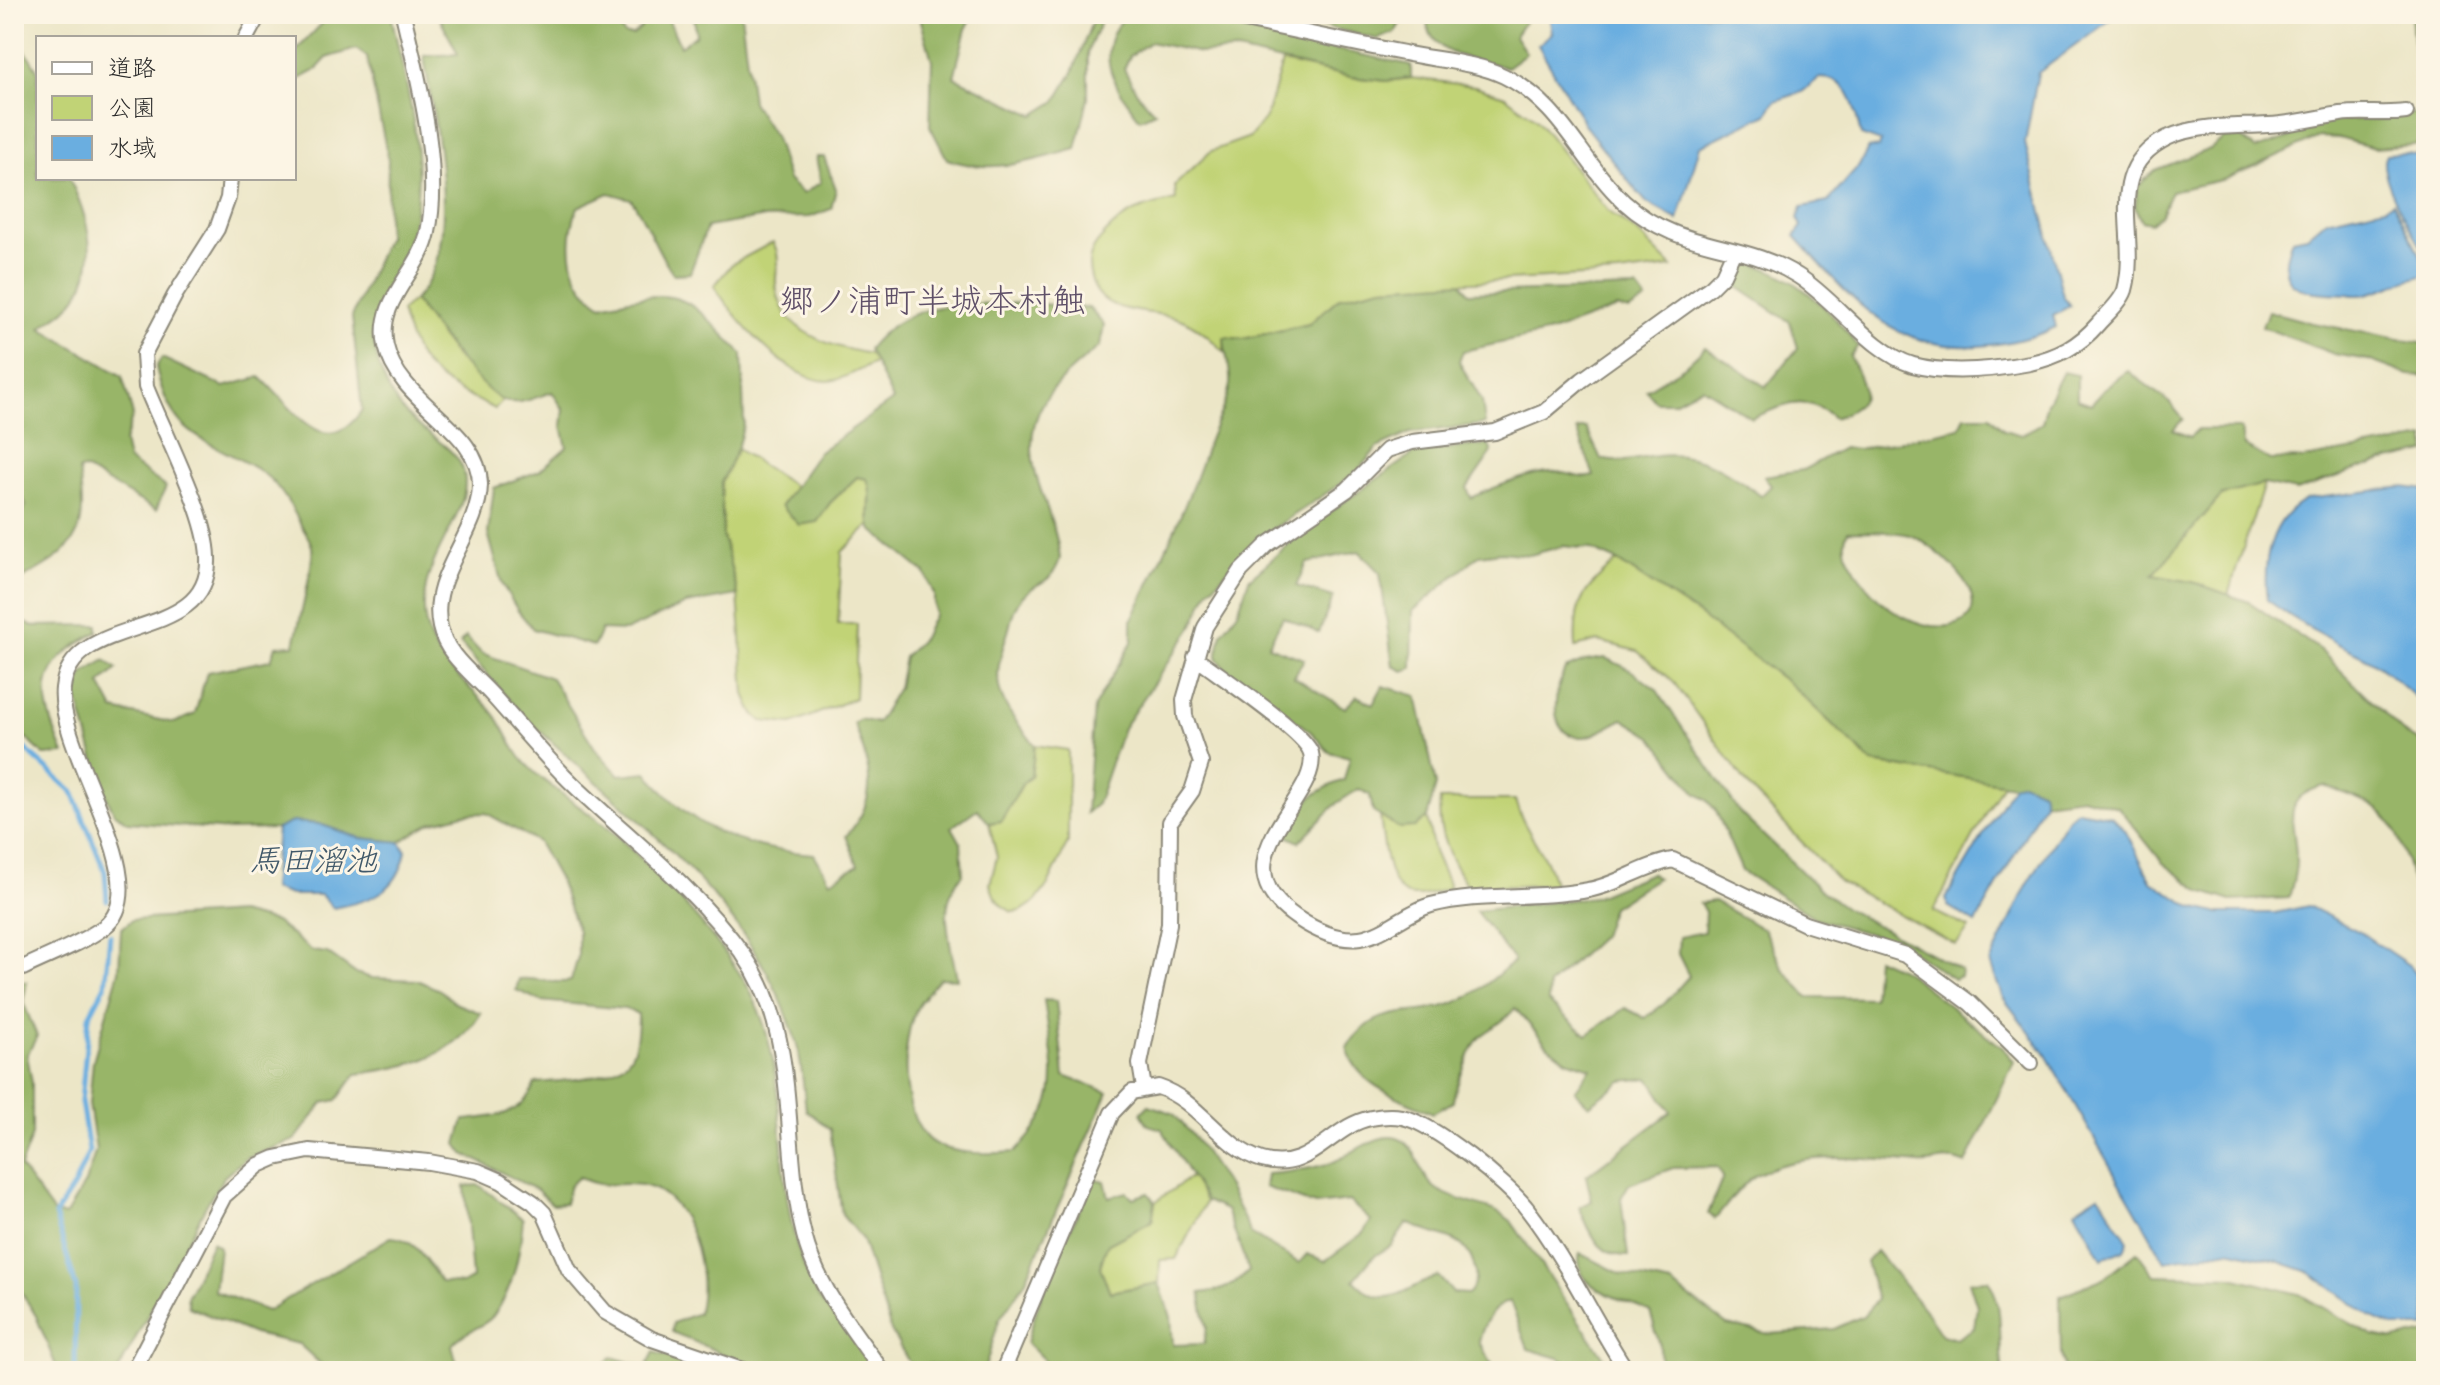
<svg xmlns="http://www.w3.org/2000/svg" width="2440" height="1385" viewBox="0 0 2440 1385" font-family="'Patrick Hand','Klee One',sans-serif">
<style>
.green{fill:#c1d376;stroke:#767f50;stroke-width:2}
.forest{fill:#98b567;stroke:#627049;stroke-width:2;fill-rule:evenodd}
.water{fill:#6aaee0;stroke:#4a6c86;stroke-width:2}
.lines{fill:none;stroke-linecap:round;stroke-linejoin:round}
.stream{stroke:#6aaee0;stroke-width:5}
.street-casing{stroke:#8c8879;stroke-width:18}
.street{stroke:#fff;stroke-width:14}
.labels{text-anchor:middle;stroke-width:6;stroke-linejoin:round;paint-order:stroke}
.water-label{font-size:32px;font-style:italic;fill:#41596a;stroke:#fcf5e5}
.quarter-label{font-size:34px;fill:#5f5068;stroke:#fcf5e5}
</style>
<rect width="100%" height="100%" fill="#fcf5e5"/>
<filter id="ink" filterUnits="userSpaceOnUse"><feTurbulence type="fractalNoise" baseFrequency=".0125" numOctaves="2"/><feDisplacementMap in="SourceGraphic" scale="16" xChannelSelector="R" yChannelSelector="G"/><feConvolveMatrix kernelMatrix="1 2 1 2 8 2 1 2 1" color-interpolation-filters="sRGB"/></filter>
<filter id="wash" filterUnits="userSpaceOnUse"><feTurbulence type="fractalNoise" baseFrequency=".006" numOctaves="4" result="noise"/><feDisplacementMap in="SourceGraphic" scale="32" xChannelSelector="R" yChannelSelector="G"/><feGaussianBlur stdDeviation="1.8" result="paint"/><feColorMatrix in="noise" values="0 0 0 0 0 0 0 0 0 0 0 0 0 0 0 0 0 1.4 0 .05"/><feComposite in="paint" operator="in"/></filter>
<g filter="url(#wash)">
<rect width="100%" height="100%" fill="#ece6c7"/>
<path class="green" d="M1282,62L1351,77L1386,81L1411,78L1475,86L1505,96L1536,119L1608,211L1638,233L1672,267L1618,274L1382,287L1340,297L1309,324L1243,339L1225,337L1224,352C1212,340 1201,329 1185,321C1154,306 1102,321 1091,278C1087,264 1089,254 1097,243C1121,213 1138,208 1176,200L1175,185L1211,151L1250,137L1266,117Z
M773,242C782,259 775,267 776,284C780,333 831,347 870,354L875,363C862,368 841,381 828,381C786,380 735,318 714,286L732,264Z
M414,300L456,357L503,401L495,409C440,382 417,374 401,311Z
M737,449L794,486L781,506L817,522L830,503L857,477L868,479C873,494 867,509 870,525L842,552L838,624H857L855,698L792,724L762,721L753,713L745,694L738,595L723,537L721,483Z
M2264,484L2228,595L2193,582L2152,576L2221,495Z
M1617,561L1699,615L1791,685L1873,763L2003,783L1933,911L1969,928L1956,945L1840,882L1750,788L1672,680L1637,651L1598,641L1576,647C1573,599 1584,591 1617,561Z
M1035,745L1068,750V842L1049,883L1036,901L1021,911L1012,912L1001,905L994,895L990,884L997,857L989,823L1001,821L1023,783L1031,776Z
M1440,800H1515C1523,831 1548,853 1554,885L1468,887C1450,860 1436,832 1440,800Z
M1380,814C1398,827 1408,832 1427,818L1434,852L1450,888C1438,891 1418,900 1405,894C1386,884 1382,833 1380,814Z
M1192,1176L1206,1201L1176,1259L1160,1260L1159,1283L1110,1292L1100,1267L1106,1245L1152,1221L1155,1202Z"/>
<path class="forest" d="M331,14H391C405,82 428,154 413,224C403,273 366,296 375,348C379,373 392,401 410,418C426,435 459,449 464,473C474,521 403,568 430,638C440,664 473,689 491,710C503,723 509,742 520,757C541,784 590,811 617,836C660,876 705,923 738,971C797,1056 768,1167 802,1261C807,1274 814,1292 823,1304C831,1316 847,1324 856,1337C863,1347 869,1360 875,1371H781L725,1355L672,1332L673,1323L698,1313C710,1275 691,1196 646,1186C619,1180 605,1191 579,1177L570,1185L565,1203L552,1204L537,1190L464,1154L457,1144L464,1120C497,1116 522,1117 535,1083C560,1081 615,1079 630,1057C637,1047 638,1026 638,1014L625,1009L541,1001L516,990L519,979C538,977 553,985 571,981L578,957V931L559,880L538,842L486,813L464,814L430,823L400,842L360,838L319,824L292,822L277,829L230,830L128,822L114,813L101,784L77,696L83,674L105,660L117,669L100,684L114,710L174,723L195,714L207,672L271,660L276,646L294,645C298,625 315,563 312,547C311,540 304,531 301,525C292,507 277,482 260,471C206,437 171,440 156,367L162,358L224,387L260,377C292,405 324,466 362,410L352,317L387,237L388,158L367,57L356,49L327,58L315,71L294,82V53Z
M438,14H608L625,35H633L641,28L640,14H666L680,46L696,35L694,14H741L752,102L775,138L788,180L803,194L821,182L816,157H824L836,189L831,209L810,217L760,218L707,227L690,273L673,274C656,250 648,223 631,199L609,193L578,207C564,244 568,283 602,305C685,286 685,295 742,354L744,424L737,449L721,483L723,537L738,595L686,604L625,631L601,630L594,646L533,629L518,611L502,584L488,533L494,488L539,471L567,447L562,426L564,410L552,392C539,396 519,406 504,401C481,392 430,322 414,300C467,249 433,122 424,56L458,54Z
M919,14H974L966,29L954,77L1034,115L1056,101L1073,72L1095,14H1104L1088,51V99L1076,149C1033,161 991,175 947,159L930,126L932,60Z
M1126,14H1166L1411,65V78L1386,81L1351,77L1237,51L1201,53L1150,42L1130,56L1124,69L1139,96L1155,112L1140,119C1114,85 1091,54 1126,14Z
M1272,14H1405L1395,33L1377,39Z
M1434,14H1530L1515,36L1526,53L1507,67C1477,59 1435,59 1427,24Z
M2411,14H2426V58L2414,51Z
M14,41L22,45L38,71V178H69C90,220 104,272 66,309C59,316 48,321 41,328L122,376L133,415L124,442L128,460L166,487L156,510L85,469L79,470C84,515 88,540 44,566C33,573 22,577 14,588V526L26,506L14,473Z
M2426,111V144L2374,148L2339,138L2319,137L2226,179L2171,191L2161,214L2151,223L2141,221L2135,207L2137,187L2155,170L2210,149L2224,138L2240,137L2256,149L2285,139L2310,125L2335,120L2385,119Z
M1743,263C1790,268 1831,310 1858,346L1850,356C1864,390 1877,401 1834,418C1805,392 1785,406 1751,418L1702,387L1674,402H1656L1646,390L1685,366L1705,347L1766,387L1798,348L1790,322L1732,283Z
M1461,282L1469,293L1637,288L1646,300L1629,311L1617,308L1551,332L1463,351L1459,362L1482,401L1485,424L1410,433L1377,448L1355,474L1276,527L1240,558L1209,590L1191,629L1123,728L1097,804L1086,813L1094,707L1132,642V619C1161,562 1188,504 1208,443C1215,423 1226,407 1230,385C1232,370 1224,353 1224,337L1243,339L1309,324L1340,297L1382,287Z
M1029,303L1089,308L1104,325L1100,346C1056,382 1019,411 1036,475C1044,503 1057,529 1060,559C1050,587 1040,578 1022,597C1014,605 1011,621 1008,632C988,688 999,701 1035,745L1031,776L1023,783L1001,821L989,823L977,809L952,827L961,843L963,874C935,904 951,942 957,979L940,978C932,988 920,1000 915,1012C901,1044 901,1109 926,1137C943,1156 992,1154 1015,1152C1068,1101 1053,1066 1044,1000L1056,1001L1064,1076L1108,1092L1025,1282L999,1320L984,1371L927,1364L914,1371L891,1331L862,1239L842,1215L830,1129L806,1110C803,1086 802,1060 795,1038C754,904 635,820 538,729C510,703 485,672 460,643L466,637L481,653L551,678L596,750L619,775L647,772C689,829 744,850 814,854L830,881L858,865L846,836C881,798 870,767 854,723L860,719L877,723L898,688L904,657L923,638L934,615V594L925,573L871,529C867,512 874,495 867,479L857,477L830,503L817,522L799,525L781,506L818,453L893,400L868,349C910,296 967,305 1029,303Z
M2268,311L2312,323L2426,344V376L2409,375L2368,360L2334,354L2262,327Z
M2128,371L2170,403L2183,419L2173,430L2190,437L2198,429H2241L2243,445L2270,460L2303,459L2426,438V452L2376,463L2296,491L2264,484L2222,495L2153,575L2193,582L2249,602L2320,650L2406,735L2426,744V948C2418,914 2408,834 2381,812C2366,799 2341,793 2324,786C2276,798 2297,825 2296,861C2296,873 2292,886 2289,898L2231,901L2201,891L2163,863L2118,807L2082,797L2044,802L2042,791L2022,782L2013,785L1873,763L1791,685L1699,615L1617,561L1590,549L1563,546L1530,555L1501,552L1479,555L1413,611L1412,668L1403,671L1393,666L1380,573L1359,551L1307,563L1296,586L1333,597L1319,633L1283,617L1268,646L1304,659L1294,677L1345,708L1357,696L1373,704L1383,686L1417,696L1436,785L1427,818L1415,827L1399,828L1373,812L1370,795L1359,789L1337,803L1299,842L1289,837L1288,827C1300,802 1319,789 1344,780L1350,757L1329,752L1311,732L1223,666L1217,657L1222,633L1238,612L1249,579L1311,525L1416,452L1488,444L1492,452L1467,488L1471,498C1491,489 1536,470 1557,472C1572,473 1578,480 1594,476L1577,430L1586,428L1601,459C1623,465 1636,458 1657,456C1699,451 1729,472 1761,496L1771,486L1764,476L1803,470L1843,448L1861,449L1960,428L1965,416H1990L2004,430L2021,435L2042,423L2047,403L2063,372L2077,375V399L2091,404L2107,386ZM1848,531C1862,531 1905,531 1915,537C1925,542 1937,552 1945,559C2026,634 1909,658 1856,571C1848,557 1840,547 1848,531Z
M14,616L32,626L98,625V632C35,665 38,693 64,754L44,755L14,727Z
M1605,658L1629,669L1656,689L1740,813L1823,892L1850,911L1961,970L1960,976L1954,979L1915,953L1881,937L1815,918L1742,871L1716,811L1707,800L1696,793L1652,737L1623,719C1612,724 1593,738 1582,737C1545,736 1555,691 1565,669L1585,661Z
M1651,873L1657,878L1612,907L1602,936L1549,985L1548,1002L1587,1035L1625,1008L1645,1018L1665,1003L1689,976L1678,954L1679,937L1704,932L1705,912L1700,903L1714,901L1764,930L1783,969L1808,997L1873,998L1876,958L1905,971L2003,1048L2014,1062L1966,1164C1947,1154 1938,1165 1919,1163C1869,1159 1805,1150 1758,1174C1742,1182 1727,1206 1715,1219L1708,1214L1723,1177L1717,1167L1673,1168L1629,1184L1621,1198L1628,1256C1597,1257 1591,1232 1579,1207L1592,1201L1586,1176L1671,1112L1649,1078L1622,1081L1589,1105L1575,1091L1591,1068L1567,1060L1548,1046L1515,1008C1506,1021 1492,1027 1480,1037C1472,1044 1454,1090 1453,1102L1433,1113C1399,1097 1357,1087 1347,1047C1381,1000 1407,1020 1452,1004C1477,995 1494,978 1514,961L1476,911L1594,897Z
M239,913L275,922L312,951L327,953L355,973L372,978L417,980L440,990L457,1004L481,1013C453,1059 405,1068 356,1074L337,1100L323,1103L295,1140L246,1158L224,1177L208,1202L118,1371H58L36,1316L14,1280V981L27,982L23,1002L37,1036L27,1055L32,1083V1135L20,1167L53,1212L65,1216L85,1183L96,1150L89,1104L93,1061L119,971L121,929L132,920Z
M1149,1105L1173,1113L1195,1138L1229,1189L1251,1234L1299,1263L1307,1254L1325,1261L1363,1233L1371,1221L1349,1201L1315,1205L1265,1187L1267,1174C1288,1173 1308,1169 1328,1164C1349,1158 1381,1126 1403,1141C1421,1153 1419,1178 1438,1190C1461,1204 1491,1204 1511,1221L1613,1371H1576L1559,1358L1528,1349L1510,1301C1492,1306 1483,1325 1479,1342L1496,1371H1043L1044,1360L1027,1343C1041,1285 1068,1232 1095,1179L1105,1181L1109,1197L1127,1192L1133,1198L1148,1193L1155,1202L1152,1221L1107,1245L1100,1267L1110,1292L1159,1283L1171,1317L1173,1345L1204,1344L1207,1327L1200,1293C1221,1291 1234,1287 1249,1271L1226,1210L1206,1201L1162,1129L1148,1125L1141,1113ZM1407,1223C1423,1231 1439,1234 1455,1241C1473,1249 1483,1280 1468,1294L1453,1293L1438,1276C1403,1289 1385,1314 1354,1280L1373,1257L1392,1245Z
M479,1185L523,1219C520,1251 514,1290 493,1316C482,1329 462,1331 452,1345L459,1371H328L299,1344L254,1334L189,1307L187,1297L212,1242L219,1247L214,1291L267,1311L391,1237C417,1238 427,1263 441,1282L462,1284L472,1278L465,1186Z
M1876,1251L1925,1310L1942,1335L1956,1339L1974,1328L1977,1306L1969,1281L1988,1280C2006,1308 1997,1340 2003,1371H1661L1660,1346L1650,1312C1627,1299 1571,1291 1580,1253L1621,1274L1671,1284L1727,1325L1770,1334L1834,1329L1863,1316L1877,1300L1866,1262Z
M2137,1252L2154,1275L2232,1277L2299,1294L2373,1336L2394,1340L2426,1333V1371H2065L2061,1355L2060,1296L2104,1278Z
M654,1352L713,1371H597L612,1357L646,1367Z"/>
<path class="water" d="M1549,14H2118L2038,73L2025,143L2063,296L2070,306L2053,315L2056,327C2031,339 2007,344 1979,346C1890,351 1849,297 1795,236L1802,226L1798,218L1802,207L1828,202L1859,166L1868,149L1879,147L1881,142L1861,135C1854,109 1853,78 1819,78L1802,92L1775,101L1767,114L1700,146L1678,220L1647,203L1634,188L1586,127L1538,45L1552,33Z
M2406,153L2426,156V254C2413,234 2375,173 2386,154Z
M2393,202L2422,260L2426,258V275C2405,279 2387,289 2366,294C2359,296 2354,295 2348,294C2308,292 2270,295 2292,239L2307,236L2326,220L2385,207Z
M2403,487L2426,490V706C2406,690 2386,668 2363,656C2330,641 2297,622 2267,600C2262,562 2270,517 2308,499Z
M2022,782L2042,791L2044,802L1976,923L1948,906L1946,898L2013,785Z
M2077,810L2111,816L2125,830L2151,881L2192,907L2216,913H2275L2308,906L2360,932L2410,966L2426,987V1327H2395L2370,1316L2309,1272L2277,1261L2229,1250L2165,1261L2045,1053L2002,996L1990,963L2027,885L2068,818Z
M292,822L319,824L360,838L400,842L406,851C398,893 372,900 333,908L321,895H290L272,889L277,829Z
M2099,1195L2128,1241L2124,1250L2102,1259L2075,1210Z"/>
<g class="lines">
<path class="stream" d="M14,739L73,792L105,872L107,900
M75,1371L76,1287L55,1215L74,1186L89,1151L81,1102L89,1016L105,986L110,935"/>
</g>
</g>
<g filter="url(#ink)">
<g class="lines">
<g class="street-casing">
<path id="street" d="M403,14C418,78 442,167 428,232C420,273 376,299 386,346C399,404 481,429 480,485C479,534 428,577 440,627C446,655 473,674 492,695C520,726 546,759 577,788C634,842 696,889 743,954C802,1037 780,1142 804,1235C817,1287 852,1328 882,1371
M1217,14C1279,27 1341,41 1404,53C1435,60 1475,62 1504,76C1563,105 1580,161 1624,202C1680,253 1742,240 1798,276C1835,299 1872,353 1913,365C1950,375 1993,370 2030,363C2058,357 2079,346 2098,324C2106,315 2121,302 2125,290C2140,235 2101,171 2167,138C2196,124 2236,127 2268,125C2293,124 2316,118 2340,114C2362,111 2384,115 2406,112
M246,38L259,14
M1195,657C1217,674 1305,732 1311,753C1322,799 1211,860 1297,918C1315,930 1338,941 1360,938C1386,934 1406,912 1431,905C1482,892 1536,900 1588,890C1618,885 1643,865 1673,860L1805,924L1905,955L1970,1003L2031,1063
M14,968H23C49,955 81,944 104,927C160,885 56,750 63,688C71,610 212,646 208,557C207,514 163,430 146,387L144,354L175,295L217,229L228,198L230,178
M1144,1088L1140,1064L1169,924L1170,822L1192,791L1201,763L1185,716L1184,700L1205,627L1241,571L1267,545L1347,490L1387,450L1412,442L1495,432L1544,412L1582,380L1711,287L1723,275L1733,253
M133,1371L224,1196L259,1165L275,1158L309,1151L429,1162L478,1171L501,1181L533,1202L544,1213L569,1270L605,1312L652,1339L745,1371
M1003,1371L1112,1113L1132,1092L1158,1087C1199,1100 1222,1148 1262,1160C1310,1174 1330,1126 1371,1118C1381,1116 1392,1115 1402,1117C1433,1123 1509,1184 1528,1210C1566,1259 1593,1319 1627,1371"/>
</g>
<use href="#street" class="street"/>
</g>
</g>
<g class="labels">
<g class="water-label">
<text x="313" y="871">馬田溜池</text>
</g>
<g class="quarter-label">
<text x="933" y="312">郷ノ浦町半城本村触</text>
</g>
</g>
<rect width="2440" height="1385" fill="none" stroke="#fcf5e5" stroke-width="48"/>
<rect x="36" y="36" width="260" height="144" fill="#fcf5e5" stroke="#a8a49b" stroke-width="2"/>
<rect x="52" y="62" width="40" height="12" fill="#ffffff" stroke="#a8a49b" stroke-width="2"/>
<text x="108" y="76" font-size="24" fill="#2b2b2b">道路</text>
<rect x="52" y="96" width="40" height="24" fill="#c1d376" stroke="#a8a49b" stroke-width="2"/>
<text x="108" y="116" font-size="24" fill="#2b2b2b">公園</text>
<rect x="52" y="136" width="40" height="24" fill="#6aaee0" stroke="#a8a49b" stroke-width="2"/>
<text x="108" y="156" font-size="24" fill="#2b2b2b">水域</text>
</svg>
